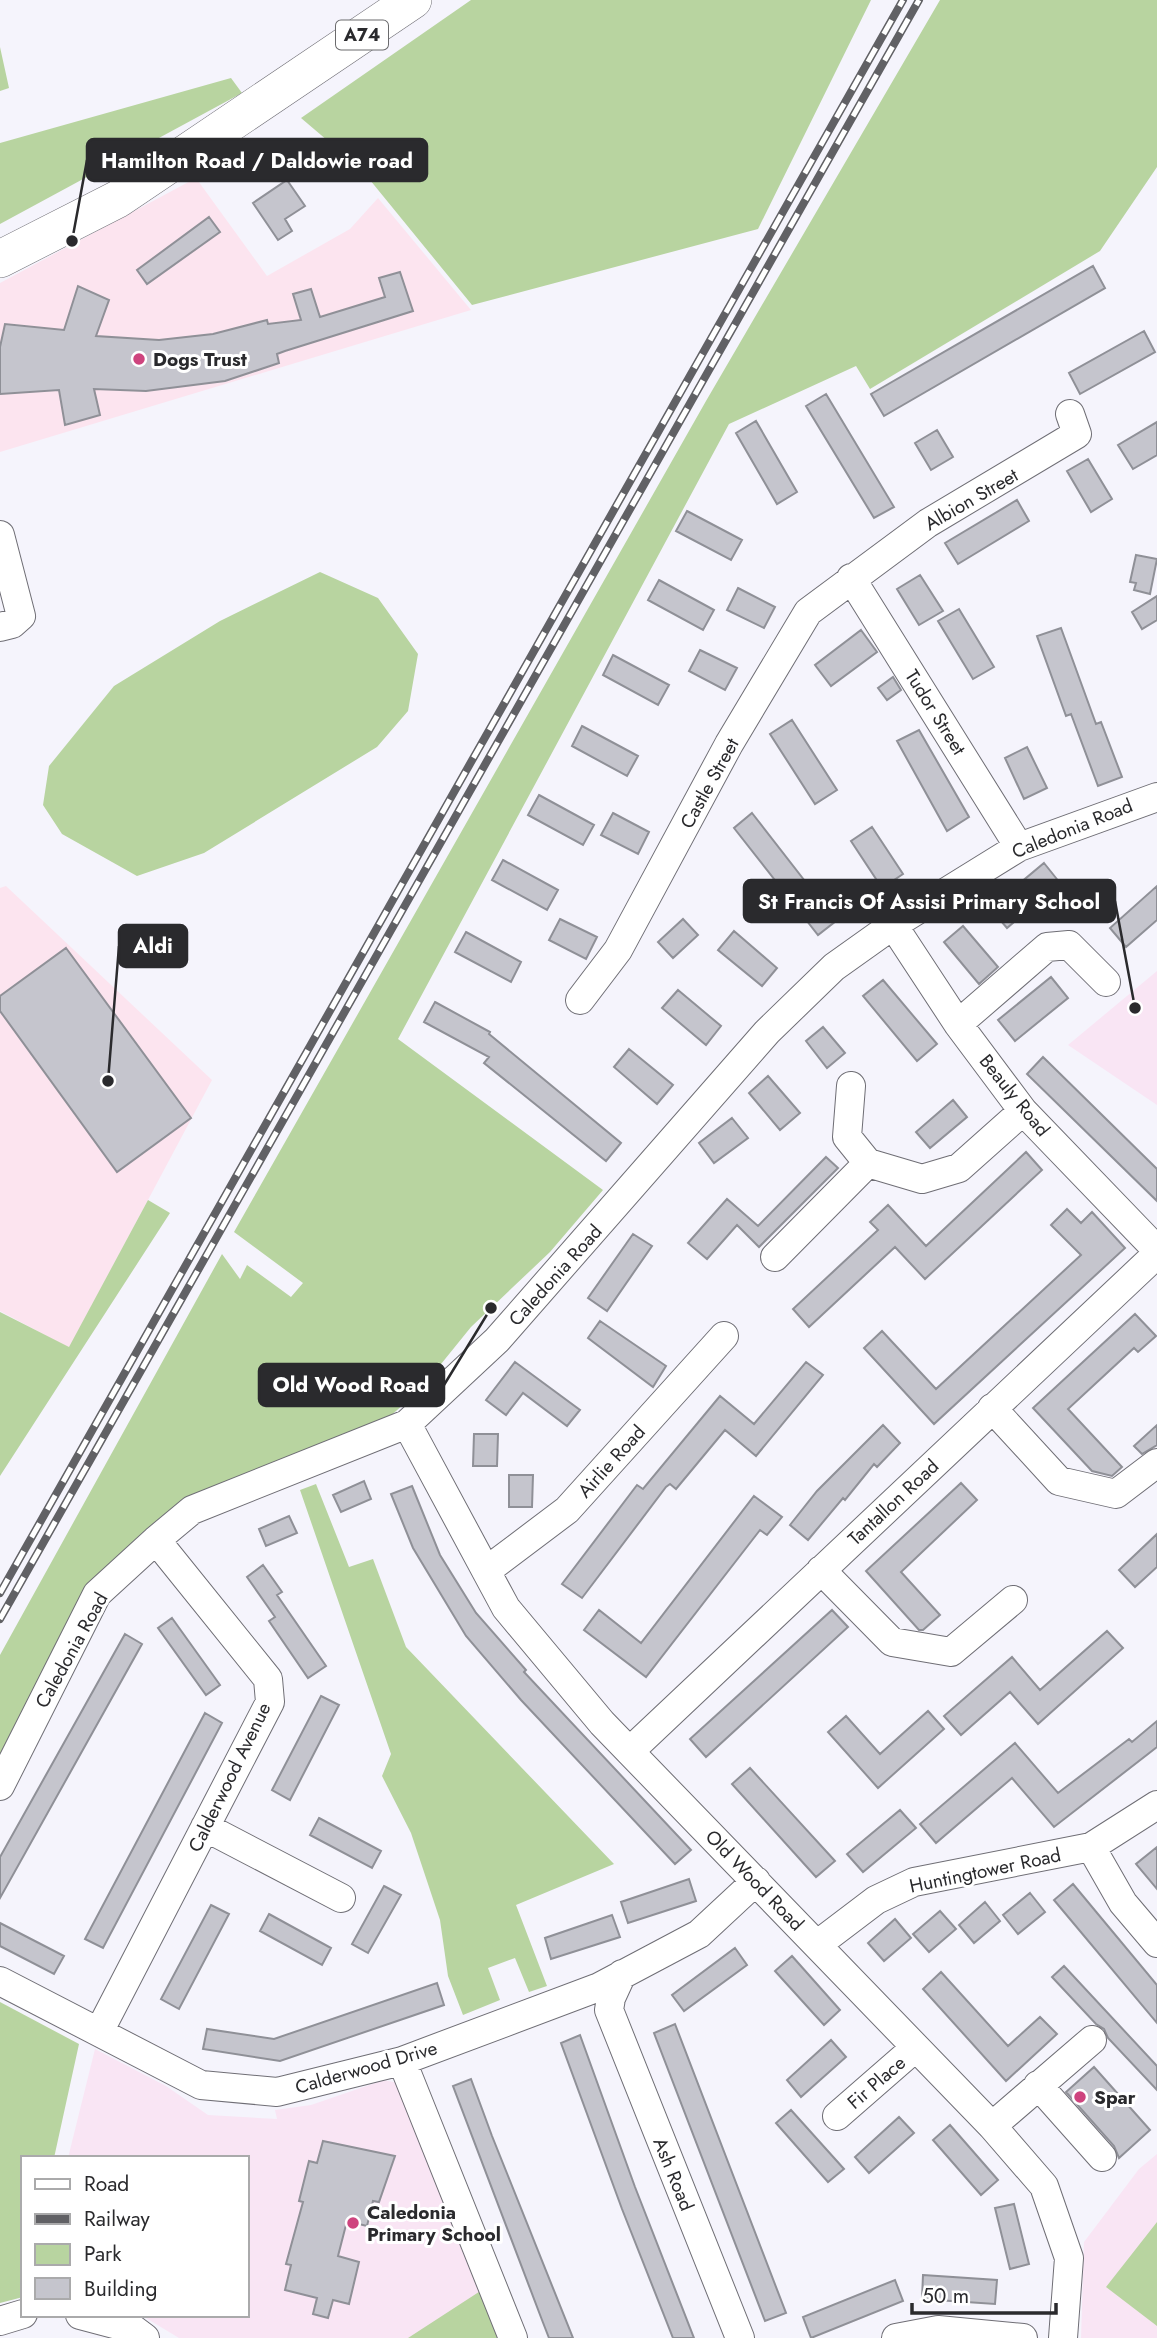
<svg xmlns="http://www.w3.org/2000/svg" width="1157" height="2338" viewBox="0 0 1157 2338" font-family="Jost,sans-serif">
<style>
.commercial{fill:#fce4ef}
.education{fill:#f9e5f4}
.green{fill:#b8d4a0}
.building{fill:#c5c5cd;stroke:#8f9097;stroke-width:2}
.lines{fill:none;stroke-linecap:round;stroke-linejoin:round}
.minor-casing{stroke:#6f6e75;stroke-width:30}
.major-casing{stroke:#6f6e75;stroke-width:38}
.minor{stroke:#fff;stroke-width:28}
.major{stroke:#fff;stroke-width:37}
.rail-casing{stroke:#616165;stroke-width:8}
.rail{stroke:#fff;stroke-width:5;stroke-dasharray:16;stroke-linecap:butt}
.poi-dot{fill:#ce447e;stroke:#fff;stroke-width:2.5}
.labels{text-anchor:middle;stroke-width:6;stroke-linejoin:round;paint-order:stroke}
.shield{fill:#fff;stroke:#6a6a6c;stroke-width:2}
.shield-label{font-size:18px;font-weight:bold;fill:#2a2a2d}
.poi-label{font-size:19px;font-weight:bold;fill:#2a2a2d;stroke:#fff;text-anchor:start}
.street-label{font-size:19px;fill:#2a2a2d;stroke:#fff}
.leader{fill:none;stroke:#2a2a2d;stroke-width:2.5}
.callout-dot{fill:#2a2a2d;stroke:#fff;stroke-width:2.5}
.callout{fill:#2a2a2d;stroke:#2a2a2d;stroke-width:2.5}
.callout-label{font-size:21px;text-anchor:middle;font-weight:bold;fill:#fff}
</style>
<rect width="100%" height="100%" fill="#f5f4fc"/>
<path class="commercial" d="M196,178L267,276L350,229L378,198L471,310L0,452V283Z
M6,886L212,1080L69,1348L0,1311V888Z"/>
<path class="education" d="M1157,971V1105L1068,1045Z
M95,2049L166,2086L208,2115L277,2119L275,2110L311,2105L384,2080L398,2083L503,2338H179L141,2315H247V2158H68Z
M1157,2154V2338H1081L1084,2242L1139,2169Z"/>
<path class="green" d="M471,0H871L758,229L472,305L361,169L301,118Z
M940,0H1157V167L1100,251L870,389L856,366L729,424L398,1039L603,1190L550,1252L471,1327L420,1390L388,1418L200,1497L142,1533L94,1585L0,1760V1655L222,1254L240,1279L247,1265L291,1297L303,1283L234,1232L706,401Z
M0,47L9,88L0,91Z
M231,78L242,93L0,224V143Z
M320,572L378,598L418,654L408,711L377,747L204,853L137,876L62,834L43,805L49,766L114,686L220,621Z
M148,1200L170,1213L0,1476V1312L69,1347Z
M316,1484L349,1567L373,1559L406,1647L614,1864L516,1905L547,1986L529,1992L515,1958L488,1968L500,2000L463,2015L448,1976L440,1920L411,1833L382,1776L391,1754L300,1490Z
M0,2002L79,2044L54,2158H23V2297L0,2303Z
M1157,2222V2326L1106,2287Z
M485,2288L509,2338H408Z"/>
<path class="building" d="M287,180L305,206L285,219L292,231L278,240L253,203Z
M209,217L220,232L147,284L137,270Z
M1093,266L1105,288L884,416L871,394Z
M400,272L413,311L285,351L277,354L279,363L225,381L146,391L94,389L100,415L65,425L59,390L0,394V347L5,324L64,330L78,286L109,300L96,336L159,340L213,334L267,320L268,324L301,320L293,294L311,289L320,317L385,297L379,278Z
M1144,331L1155,352L1080,394L1069,373Z
M826,394L894,507L874,518L806,406Z
M756,421L797,492L777,504L736,433Z
M1157,422V455L1133,469L1118,445Z
M937,430L953,457L931,470L915,443Z
M1088,459L1112,499L1091,512L1067,471Z
M1017,500L1029,521L958,564L945,543Z
M687,511L742,540L731,560L676,531Z
M1136,555L1157,559L1150,594L1134,590L1136,583L1130,582Z
M920,575L943,611L919,625L897,589Z
M659,580L714,610L703,630L648,600Z
M738,588L775,607L764,628L727,610Z
M1157,596V620L1142,629L1132,612Z
M959,609L994,667L973,679L938,621Z
M1061,628L1096,724L1101,722L1122,777L1098,786L1071,714L1066,716L1037,636Z
M861,630L877,652L831,686L815,665Z
M700,650L737,668L725,690L689,671Z
M613,655L669,685L658,705L603,675Z
M893,677L901,690L887,700L878,688Z
M792,720L837,790L815,804L770,734Z
M582,726L638,756L627,776L572,746Z
M919,730L969,817L947,831L897,741Z
M1027,747L1047,788L1024,799L1005,758Z
M539,795L594,825L583,845L528,815Z
M613,813L649,832L638,854L601,835Z
M752,813L836,921L818,935L734,828Z
M872,827L903,874L882,888L851,841Z
M503,860L558,890L547,910L492,880Z
M1044,863L1060,883L1007,928L990,908Z
M1157,886V920L1126,947L1110,928Z
M560,919L597,937L586,959L549,940Z
M683,919L698,935L673,958L658,942Z
M963,926L998,967L979,984L944,942Z
M734,931L777,968L762,986L718,950Z
M466,932L521,962L511,982L455,952Z
M66,948L191,1118L117,1172L0,1011V996Z
M1051,977L1068,998L1015,1041L998,1020Z
M883,980L937,1044L917,1061L863,996Z
M678,990L721,1026L706,1045L662,1008Z
M435,1002L490,1032L489,1034L621,1143L606,1161L484,1063L489,1057L424,1022Z
M823,1027L845,1053L827,1068L806,1041Z
M629,1049L673,1085L657,1104L614,1067Z
M1043,1057L1157,1169V1201L1027,1074Z
M768,1076L800,1113L780,1130L749,1093Z
M953,1100L967,1117L930,1148L916,1132Z
M732,1118L748,1138L714,1163L699,1143Z
M1026,1152L1042,1170L925,1279L895,1247L809,1327L793,1309L878,1230L870,1222L888,1205L926,1246Z
M826,1157L838,1168L759,1247L737,1225L707,1259L688,1243L727,1199L758,1226Z
M1067,1209L1081,1223L1092,1212L1125,1248L934,1424L864,1348L882,1331L936,1389L1081,1255L1051,1225Z
M633,1234L652,1246L607,1311L588,1298Z
M1135,1314L1156,1336L1138,1352L1134,1348L1068,1409L1122,1467L1112,1476L1092,1471L1033,1408Z
M600,1321L666,1366L653,1387L588,1338Z
M515,1362L580,1410L567,1426L523,1393L506,1415L486,1400Z
M806,1362L823,1375L756,1456L725,1430L676,1489L670,1484L666,1487L582,1598L562,1584L637,1485L643,1489L720,1396L754,1424Z
M883,1425L900,1443L877,1467L874,1464L845,1500L843,1498L808,1540L790,1525L817,1491Z
M1157,1425V1445L1142,1454L1134,1446Z
M474,1434H498L497,1466H473Z
M509,1475H533L532,1507H509Z
M364,1481L371,1499L341,1512L333,1495Z
M961,1483L977,1500L901,1572L940,1615L923,1630H919L866,1571Z
M412,1486L440,1555L476,1613L526,1670L524,1672L691,1850L675,1864L521,1700L466,1636L413,1548L391,1494Z
M754,1496L782,1517L767,1535L760,1530L646,1677L584,1630L599,1610L641,1643Z
M289,1516L297,1533L266,1546L259,1529Z
M1157,1534V1567L1135,1587L1119,1570Z
M263,1565L282,1592L277,1595L326,1666L308,1678L269,1621L275,1617L247,1577Z
M832,1610L848,1627L706,1757L690,1739Z
M172,1618L220,1685L206,1695L158,1628Z
M1107,1631L1123,1648L1038,1724L1010,1692L961,1735L944,1716L1012,1657L1040,1690Z
M125,1634L142,1644L0,1898V1857Z
M321,1696L339,1705L290,1800L272,1790Z
M928,1711L944,1729L878,1788L828,1732L846,1716L880,1754Z
M205,1713L222,1723L103,1948L85,1939Z
M1157,1721V1747L1054,1827L1012,1778L936,1843L920,1824L1015,1743L1058,1793L1129,1739L1132,1742Z
M750,1768L835,1861L816,1877L732,1784Z
M900,1810L916,1828L863,1872L847,1854Z
M319,1818L381,1851L372,1868L310,1835Z
M1157,1847V1889L1136,1864Z
M689,1879L696,1901L628,1923L621,1902Z
M1073,1884L1157,1985V2023L1054,1900Z
M384,1886L401,1895L368,1953L352,1944Z
M1030,1893L1045,1912L1018,1934L1003,1915Z
M985,1902L1000,1921L974,1943L959,1925Z
M211,1905L229,1914L179,2009L161,1999Z
M940,1911L956,1929L929,1952L913,1934Z
M269,1914L331,1948L322,1965L260,1931Z
M612,1915L620,1937L551,1959L545,1938Z
M895,1919L911,1938L884,1961L868,1943Z
M0,1923L64,1956L54,1974L0,1946Z
M735,1948L747,1965L684,2011L672,1995Z
M792,1956L840,2010L824,2025L775,1971Z
M1064,1966L1157,2066V2090L1108,2038L1104,2029L1096,2024L1052,1977Z
M941,1972L1008,2046L1040,2017L1057,2034L1006,2081L923,1989Z
M437,1983L444,2005L280,2061L203,2049L207,2029L274,2039Z
M675,2024L786,2313L765,2321L654,2033Z
M580,2035L635,2187L694,2338H673L622,2209L561,2043Z
M831,2040L846,2057L801,2097L787,2080Z
M1094,2067L1150,2130L1119,2158L1114,2146L1066,2092Z
M471,2079L492,2136L573,2338H549L542,2320L453,2086Z
M791,2110L844,2169L828,2182L776,2123Z
M899,2117L914,2133L869,2173L855,2157Z
M950,2125L998,2180L981,2195L933,2140Z
M323,2141L395,2156L379,2202L373,2201L367,2226L347,2221L338,2256L359,2262L349,2304L333,2300L328,2318L313,2314L317,2298L285,2290L291,2265L286,2264L303,2202L299,2201L309,2161L317,2163Z
M1014,2204L1029,2264L1010,2269L995,2208Z
M923,2275L997,2280L995,2304L922,2299Z
M895,2280L903,2301L811,2338L803,2317Z"/>
<g class="lines">
<g class="minor-casing">
<path id="minor" d="M0,535L21,616L12,624L0,627
M851,578L1019,847
M893,925L958,1024L1023,1111L1157,1250
M580,1000L618,950L729,744L808,612L928,523L1077,434L1070,414
M958,1024L1047,947L1069,945L1106,982
M851,1086L847,1137L868,1163
M775,1257L868,1163L922,1179L959,1168L1023,1111
M992,1408L1059,1481L1116,1494L1157,1463
M407,1424L506,1608L602,1723L992,2126L1044,2186L1069,2258L1063,2338
M821,1570L892,1642L951,1652L1013,1600
M486,1571L567,1510L724,1336
M630,1751L1157,1254
M0,1786L97,1594L156,1540L192,1510L407,1424L497,1340L767,1032L834,967L893,925L1019,847L1157,797
M205,1827L341,1898
M1091,1847L1123,1903L1157,1943
M818,1944L876,1900L914,1882L1091,1847L1157,1805
M622,1974L611,1998L609,2010L740,2338
M0,1981L201,2085L277,2092L402,2061L599,1987L699,1934L756,1881
M99,2032L270,1702L268,1679L156,1540
M402,2061L513,2338
M1038,2085L1102,2157
M837,2116L915,2048
M992,2126L1092,2040
M80,2315L133,2329L145,2338
M0,2321L23,2314
M896,2338L938,2330L1023,2338"/>
</g>
<g class="major-casing">
<path id="major" d="M0,259L118,199L413,0"/>
</g>
<use href="#minor" class="minor"/>
<use href="#major" class="major"/>
<g class="rail-casing">
<path id="rail" d="M0,1593L903,0
M0,1619L919,0"/>
</g>
<use href="#rail" class="rail"/>
</g>
<g class="poi-dot">
<circle cx="139" cy="359" r="7"/>
<circle cx="1080" cy="2097" r="7"/>
<circle cx="353" cy="2223" r="7"/>
</g>
<g class="labels">
<rect class="shield" x="336" y="20.5" width="52" height="29" rx="5"/>
<g class="shield-label">
<text x="362" y="41">A74</text>
</g>
<g class="poi-label">
<text x="153" y="366">Dogs Trust</text>
<text x="1094" y="2104">Spar</text>
<text x="367" y="2219">Caledonia<tspan x="367" dy="22">Primary School</tspan></text>
</g>
<g class="street-label">
<text transform="translate(971 499) rotate(-30)" y="7">Albion Street</text>
<text transform="translate(936 712) rotate(58)" y="7">Tudor Street</text>
<text transform="translate(709 783) rotate(-61)" y="7">Castle Street</text>
<text transform="translate(1072 828) rotate(-22)" y="7">Caledonia Road</text>
<text transform="translate(1015 1095) rotate(51)" y="7">Beauly Road</text>
<text transform="translate(555 1275) rotate(-48)" y="7">Caledonia Road</text>
<text transform="translate(611 1461) rotate(-48)" y="7">Airlie Road</text>
<text transform="translate(893 1502) rotate(-43)" y="7">Tantallon Road</text>
<text transform="translate(71 1650) rotate(-61)" y="7">Caledonia Road</text>
<text transform="translate(229 1777) rotate(-64)" y="7">Calderwood Avenue</text>
<text transform="translate(985 1870) rotate(-12)" y="7">Huntingtower Road</text>
<text transform="translate(755 1880) rotate(46)" y="7">Old Wood Road</text>
<text transform="translate(366 2067) rotate(-16)" y="7">Calderwood Drive</text>
<text transform="translate(876 2082) rotate(-41)" y="7">Fir Place</text>
<text transform="translate(674 2174) rotate(68)" y="7">Ash Road</text>
</g>
</g>
<path class="leader" d="M72 241L87 160M1135 1008L1115 901M108 1081L119 946M491 1308L444 1385"/>
<g class="callout-dot">
<circle cx="72" cy="241" r="7"/>
<circle cx="1135" cy="1008" r="7"/>
<circle cx="108" cy="1081" r="7"/>
<circle cx="491" cy="1308" r="7"/>
</g>
<g class="callout">
<rect x="87" y="139" width="340" height="42" rx="7"/>
<rect x="744" y="880" width="371" height="42" rx="7"/>
<rect x="119" y="925" width="68" height="42" rx="7"/>
<rect x="259" y="1364" width="185" height="42" rx="7"/>
</g>
<g class="callout-label">
<text x="257" y="168">Hamilton Road / Daldowie road</text>
<text x="929" y="909">St Francis Of Assisi Primary School</text>
<text x="153" y="953">Aldi</text>
<text x="351" y="1392">Old Wood Road</text>
</g>
<rect x="21" y="2156" width="228" height="161" fill="#ffffff" stroke="#aaaaab" stroke-width="2"/>
<rect x="35" y="2179" width="35" height="10" fill="#ffffff" stroke="#aaaaab" stroke-width="2"/>
<text x="84" y="2191" font-size="21" fill="#2a2a2d">Road</text>
<rect x="35" y="2214" width="35" height="10" fill="#616165" stroke="#aaaaab" stroke-width="2"/>
<text x="84" y="2226" font-size="21" fill="#2a2a2d">Railway</text>
<rect x="35" y="2244" width="35" height="21" fill="#b8d4a0" stroke="#aaaaab" stroke-width="2"/>
<text x="84" y="2261" font-size="21" fill="#2a2a2d">Park</text>
<rect x="35" y="2278" width="35" height="21" fill="#c5c5cd" stroke="#aaaaab" stroke-width="2"/>
<text x="84" y="2296" font-size="21" fill="#2a2a2d">Building</text>
<path d="M912 2303v10h144v-10" fill="none" stroke="#2a2a2d" stroke-width="3.5"/>
<text x="922" y="2303" font-size="21" fill="#2a2a2d" stroke="#ffffff" stroke-width="5" paint-order="stroke">50 m</text>
</svg>
